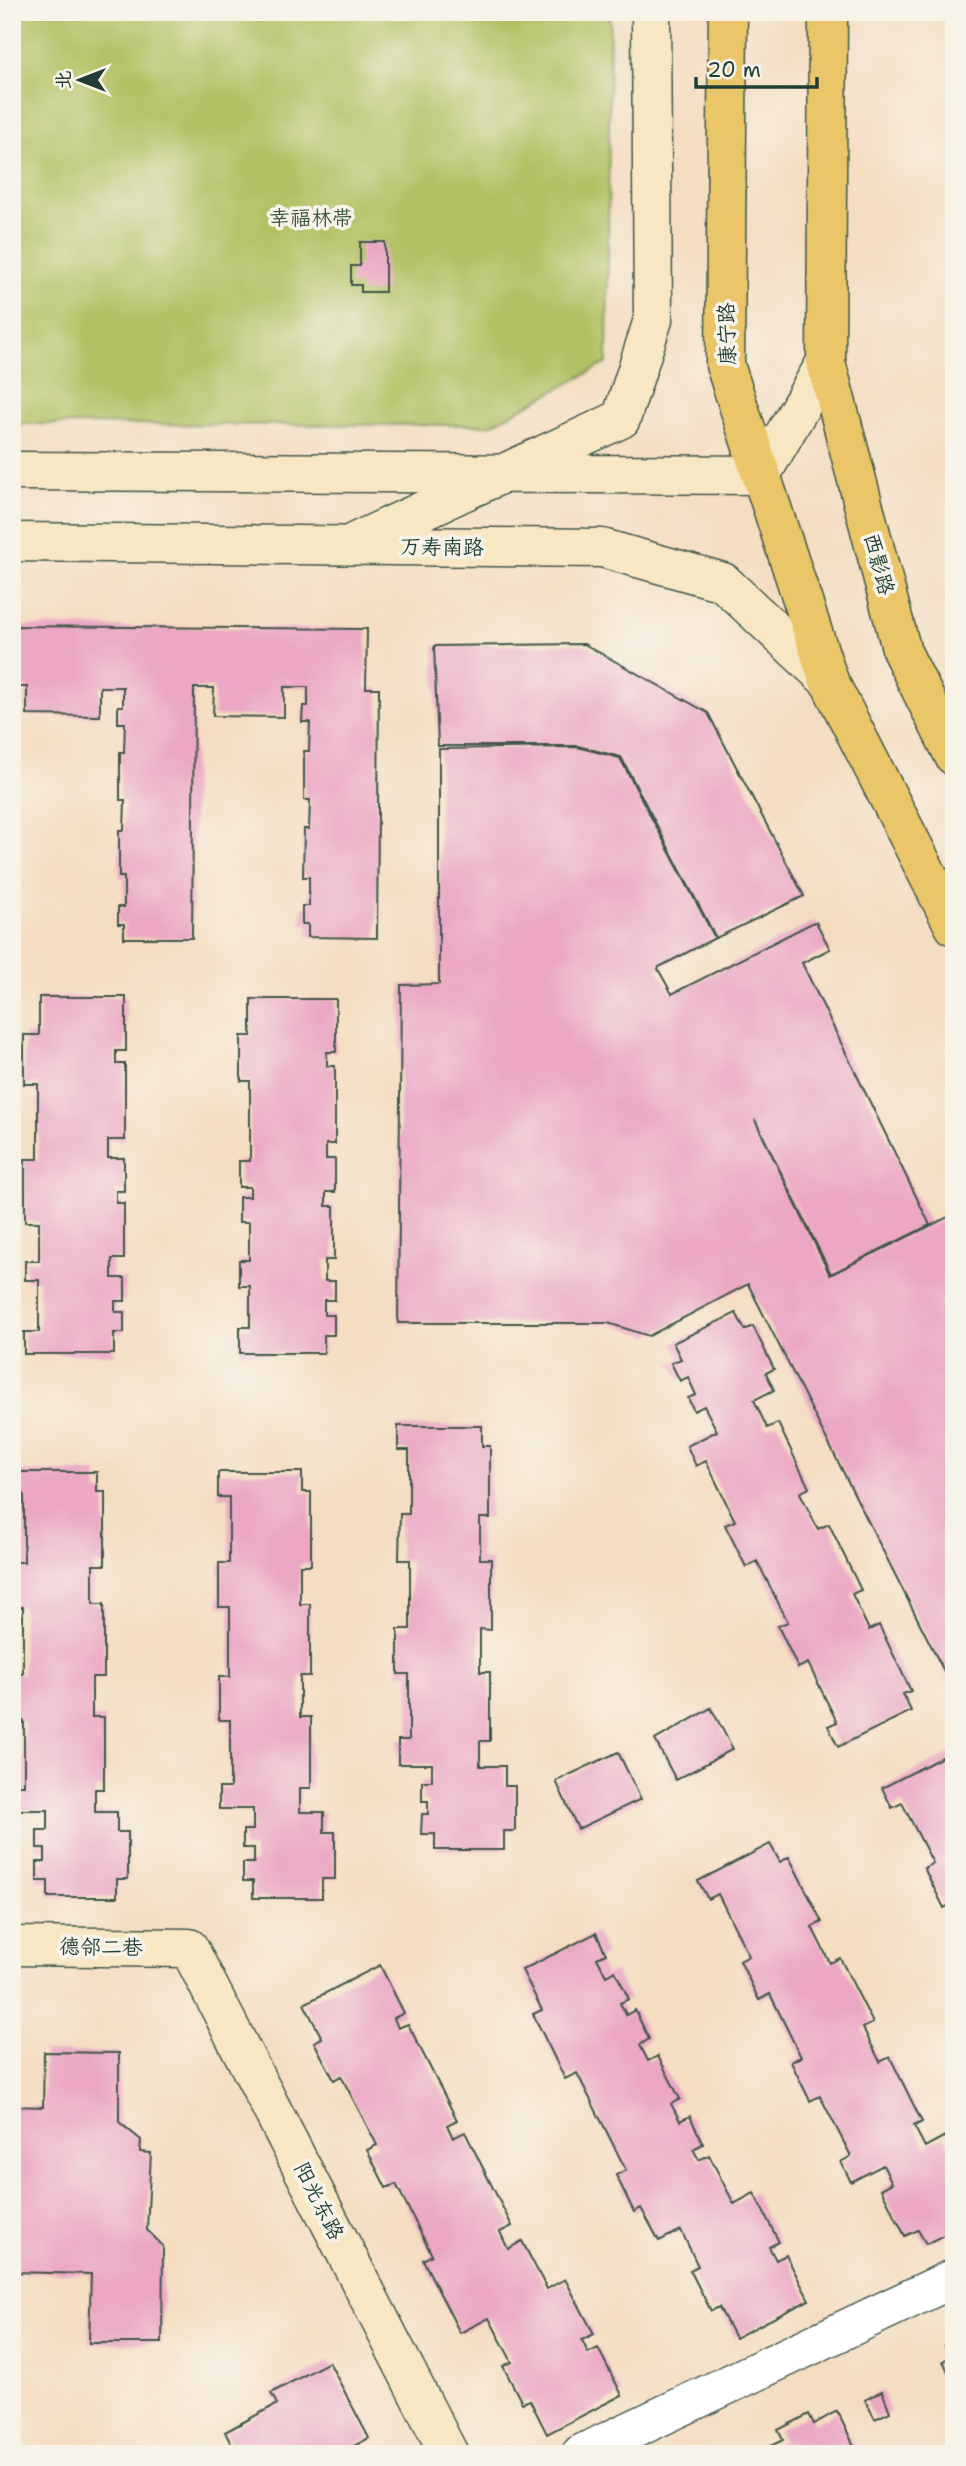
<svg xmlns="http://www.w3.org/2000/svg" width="966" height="2466" viewBox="0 0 966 2466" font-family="'Shantell Sans','LXGW WenKai TC',sans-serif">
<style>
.green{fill:#b2c163;stroke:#687f4c;stroke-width:2}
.building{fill:#eba7c4}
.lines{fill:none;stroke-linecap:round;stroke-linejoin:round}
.street-casing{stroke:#3f5549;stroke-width:41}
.secondary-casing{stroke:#3f5549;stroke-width:41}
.primary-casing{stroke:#3f5549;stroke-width:41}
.street{stroke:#fff;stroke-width:38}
.secondary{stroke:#f7e8c3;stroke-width:38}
.primary{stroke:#eac669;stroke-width:38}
.labels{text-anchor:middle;stroke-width:7;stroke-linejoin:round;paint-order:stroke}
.park-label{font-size:21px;fill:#3c573d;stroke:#f7f3e8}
.street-label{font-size:21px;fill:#1f3d34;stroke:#f7f3e8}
</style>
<rect width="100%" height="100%" fill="#f7f3e8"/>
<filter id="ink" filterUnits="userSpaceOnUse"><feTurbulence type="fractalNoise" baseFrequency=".0143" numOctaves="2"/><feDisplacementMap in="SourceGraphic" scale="14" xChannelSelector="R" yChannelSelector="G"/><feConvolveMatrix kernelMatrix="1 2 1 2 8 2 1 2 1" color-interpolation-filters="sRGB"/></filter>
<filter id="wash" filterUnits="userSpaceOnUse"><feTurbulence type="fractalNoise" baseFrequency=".00686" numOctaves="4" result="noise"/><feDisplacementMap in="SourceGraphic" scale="28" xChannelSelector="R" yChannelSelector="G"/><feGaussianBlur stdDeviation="1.57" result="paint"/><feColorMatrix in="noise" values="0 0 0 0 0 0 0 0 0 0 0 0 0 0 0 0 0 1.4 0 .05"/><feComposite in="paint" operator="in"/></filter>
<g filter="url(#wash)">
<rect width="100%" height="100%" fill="#f4ddc1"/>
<path class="green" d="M12,12H610L607,363L490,425L12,424Z"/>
<g id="blocks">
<path class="building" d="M360,242H385V292H361V285H351V266H360Z
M12,626L367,629L366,688H379L377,938L308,937V924H302V906H309V877H303L304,829H309L310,800H304V751H309L310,722H302L303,706H308V687H284V717L213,716L214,688H194L192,938H124V924H118V907H124V877H119V830H124L125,800H120V752H124L125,723H118V706H123V687H100V716L27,715V687H12Z
M584,644L708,713L804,896L716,938L621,757L578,746H438L434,646Z
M577,747L620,758L715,938L659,967L658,969L672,994L814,922H816L830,949L802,963L930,1225L831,1274L755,1120L830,1275L954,1214V1691L748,1284L649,1336L608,1323H398L401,985L439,984V749Z
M39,997H126V1051H116V1064H125V1140H108V1158H124V1191H116V1203H124V1259H112V1278H125V1301H115V1312H124V1333H114V1354H24V1332H39V1280H25V1261H39V1222H25V1159H38V1084H24V1035H39Z
M251,999H336V1052H327V1066H335V1144H326V1159H335V1192H326V1206H334V1260H325V1281H335V1300H324V1315H334V1335H324V1353H240V1327H250V1286H239V1260H249V1222H239V1197H250V1187H239V1161H250V1081H241V1036H251Z
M736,1313L745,1330L753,1326L774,1369L766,1373L774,1390L754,1400L767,1428L778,1423L809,1488L800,1493L818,1529L829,1524L861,1590L852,1594L869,1630L879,1625L911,1691L903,1694L911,1711L838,1747L828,1726L837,1722L808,1663L798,1668L778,1626L788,1622L757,1561L746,1567L725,1525L735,1521L706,1461L696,1466L687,1446L717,1431L704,1406L694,1411L688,1398L696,1395L688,1377L680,1381L671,1363L681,1359L673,1343Z
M398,1426H482V1446H490V1518H480V1559H491V1630L480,1629V1672H490V1741H480V1766H505V1786H515V1831H504V1850H435V1834H421L422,1814H428V1801H422V1781H432V1764H398V1740H409V1674H398V1629H410V1560H399L400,1514H409V1450H398Z
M12,1472H97V1492H105V1565H93V1604H104V1677H92V1717H104V1789H95V1812H117V1832H128V1879H117V1897H48V1881H37V1862H45V1848H37V1830H48V1810H12V1785H24V1721H12V1674H23V1607H12V1562H24V1494H12Z
M218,1472H302V1492H311V1565H300V1604H310V1676H300V1717H311V1788H300V1812H324V1832H335V1879H322V1898H253V1881H243V1863H254V1848H243V1830H253V1809H219V1788H230V1720H219V1677H230V1607H219V1563H229V1497H218Z
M711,1708L733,1749L676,1780L655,1740Z
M954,1751V1903L944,1908L924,1868L933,1863L902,1803L892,1808L882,1788Z
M618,1752L641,1799L578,1829L556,1781Z
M770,1844L780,1862L789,1857L822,1922L812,1927L830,1963L840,1958L873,2023L863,2028L880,2062L890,2057L922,2122L914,2126L925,2147L945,2136L954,2154V2230L926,2244L918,2230L905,2236L881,2189L892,2183L883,2165L851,2182L841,2162L851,2156L820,2096L810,2101L791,2062L801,2057L770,1994L759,2000L740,1961L749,1956L718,1894L708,1899L698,1881Z
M596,1933L606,1954L597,1958L606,1976L615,1971L629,1999L620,2003L626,2015L635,2010L649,2039L640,2045L648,2061L658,2056L680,2099L671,2104L680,2121L690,2116L703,2144L693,2149L699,2160L709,2155L734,2204L754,2193L779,2242L769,2247L776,2260L786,2255L809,2300L735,2338L719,2307L711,2311L690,2270L698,2266L681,2230L659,2241L641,2208L634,2212L616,2175L626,2170L577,2073L565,2079L533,2014L542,2010L522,1970Z
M380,1965L404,2013L394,2018L398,2028L408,2024L457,2120L447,2125L453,2138L465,2132L512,2226L500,2232L508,2249L522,2241L547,2289L565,2279L594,2334L582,2340L588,2353L598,2348L622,2395L547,2434L530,2400L522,2403L503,2366L512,2362L489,2318L460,2333L423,2260L432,2255L396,2184L386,2188L367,2150L377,2145L341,2076L334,2080L314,2042L322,2038L304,2004Z
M44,2052L119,2053V2122L141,2140L140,2152L151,2153L147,2230L163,2246L162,2343H89L91,2274L12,2272V2106L43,2107Z
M954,2341V2384L943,2361L950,2357L944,2345Z
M329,2362L369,2438L354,2446L358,2454H236L225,2432L277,2404L271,2393Z
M882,2391L890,2412L875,2419L865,2400Z
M837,2411L858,2454H766L764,2449L783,2440L778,2430L809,2414L814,2424Z"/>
</g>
</g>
<g filter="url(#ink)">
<use href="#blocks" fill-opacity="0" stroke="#3f5549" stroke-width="2"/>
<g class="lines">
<g class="street-casing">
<path id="street" d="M581,2454L954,2278"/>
</g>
<g class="secondary-casing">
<path id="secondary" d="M12,471L761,475L826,362
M12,542L602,548L723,582L829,681
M355,542L621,419L653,320L651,12
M12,1946L189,1948L449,2454"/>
</g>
<g class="primary-casing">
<path id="primary" d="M728,12L725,365L829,681L954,926
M828,12L826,362L902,652L954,756"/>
</g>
<use href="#street" class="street"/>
<use href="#secondary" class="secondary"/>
<use href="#primary" class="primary"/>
</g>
</g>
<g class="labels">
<g class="park-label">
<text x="311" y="225">幸福林带</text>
</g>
<g class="street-label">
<text transform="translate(727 334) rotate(-92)" y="7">康宁路</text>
<text transform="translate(442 547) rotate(1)" y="7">万寿南路</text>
<text transform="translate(879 564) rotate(75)" y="7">西影路</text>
<text transform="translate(101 1947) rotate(1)" y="7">德邻二巷</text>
<text transform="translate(319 2201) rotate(63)" y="7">阳光东路</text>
</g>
</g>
<rect width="966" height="2466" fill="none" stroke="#f7f3e8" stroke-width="42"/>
<g transform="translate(80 80) rotate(270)" stroke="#f7f3e8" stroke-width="5" paint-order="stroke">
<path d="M0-5L12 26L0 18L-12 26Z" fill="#1f3d34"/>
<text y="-10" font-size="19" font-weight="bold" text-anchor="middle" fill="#1f3d34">北</text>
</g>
<path d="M696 77v10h121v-10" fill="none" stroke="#1f3d34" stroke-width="3.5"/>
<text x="707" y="77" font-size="21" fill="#1f3d34" stroke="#f7f3e8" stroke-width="5" paint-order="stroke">20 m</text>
</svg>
